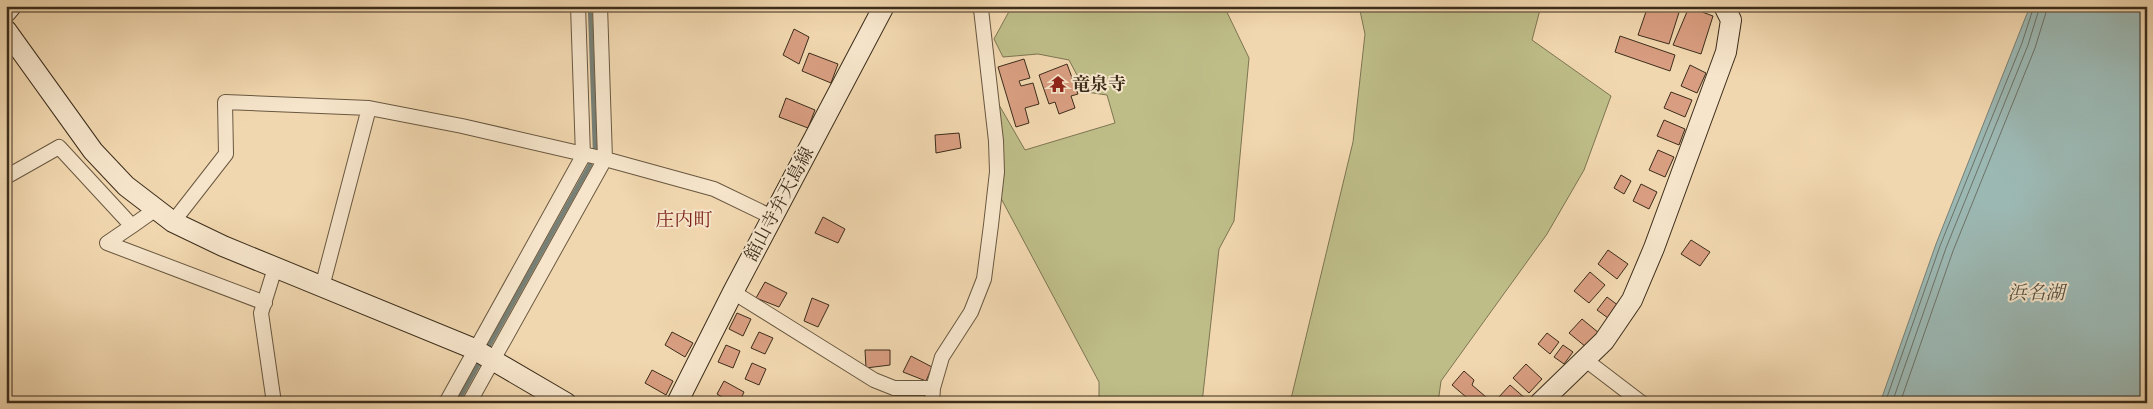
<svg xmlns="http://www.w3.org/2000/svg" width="2153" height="409" viewBox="0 0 2153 409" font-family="'IM FELL Double Pica','Noto Serif JP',serif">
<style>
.green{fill:#bebd88;stroke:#7d7552}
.water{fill:#9cb8b3;stroke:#768076}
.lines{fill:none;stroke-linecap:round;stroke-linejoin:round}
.shore{stroke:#6c7267;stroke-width:1}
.stream{stroke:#768076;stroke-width:4.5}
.building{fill:#d99e81;stroke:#3c2d1b}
.street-casing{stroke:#695840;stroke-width:16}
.secondary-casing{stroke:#3c2d1b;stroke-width:22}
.street{stroke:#f6e5cb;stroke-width:14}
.secondary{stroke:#f6e5cb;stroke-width:20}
.labels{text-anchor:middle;stroke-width:4;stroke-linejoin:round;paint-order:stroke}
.poi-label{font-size:18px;font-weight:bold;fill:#3c2d1b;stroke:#f6e5cb;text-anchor:start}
.street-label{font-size:18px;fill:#3c2d1b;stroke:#f6e5cb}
.neighbourhood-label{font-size:19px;fill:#7a1f14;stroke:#f6e5cb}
.water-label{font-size:19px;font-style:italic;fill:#545041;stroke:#f6e5cb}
</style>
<rect width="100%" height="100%" fill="#f1d7af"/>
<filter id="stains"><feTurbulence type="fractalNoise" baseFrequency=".004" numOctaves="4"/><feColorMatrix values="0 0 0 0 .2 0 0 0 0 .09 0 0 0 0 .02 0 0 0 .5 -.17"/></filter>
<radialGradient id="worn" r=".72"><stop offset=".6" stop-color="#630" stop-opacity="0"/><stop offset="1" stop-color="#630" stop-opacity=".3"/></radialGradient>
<path class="green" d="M1012,6H1224L1249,58L1234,221L1219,249L1202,403H1099V382L995,187L991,91L1025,150L1115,123L1107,95L1086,92L1069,60L1038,54L1003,57L994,39Z
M1359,6H1541L1532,40L1611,96L1584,170L1547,234L1441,381L1438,403H1290L1353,142L1365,34Z"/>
<path class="water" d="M2030,6H2147V403H1880L1936,244Z"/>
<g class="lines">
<path class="shore" d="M1885,403L1940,246L2022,43L2034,6
M1892,403L1946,248L2028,45L2040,6
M1900,403L1953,251L2035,48L2048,6"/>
<path class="stream" d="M590,6L595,149
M486,351L590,165
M457,403L481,360"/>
</g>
<path class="building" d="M1648,6H1681L1669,44L1638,35Z
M1689,7L1713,16L1701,54L1673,45Z
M794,29L809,37L799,64L783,55Z
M1620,36L1675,55L1670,71L1615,52Z
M809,53L838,64L831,83L802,71Z
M1024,59L1030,78L1019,81L1021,86L1033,83L1039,104L1025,108L1029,123L1016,127L998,67Z
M1067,64L1078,94L1071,96L1075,108L1059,114L1055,102L1049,104L1039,75Z
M1690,65L1706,73L1697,93L1681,86Z
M1671,92L1692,100L1685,117L1664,108Z
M786,98L815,110L808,128L779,117Z
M1664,120L1685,129L1679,145L1657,136Z
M959,133L961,148L936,153L935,135Z
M1658,150L1674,157L1665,177L1649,170Z
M1621,175L1631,181L1624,194L1614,188Z
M1641,184L1657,192L1649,209L1633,201Z
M823,217L845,229L838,243L815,233Z
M1691,240L1710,252L1700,266L1681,254Z
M1608,250L1628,264L1617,279L1598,264Z
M1590,272L1605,285L1589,303L1574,291Z
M765,282L787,293L779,307L756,298Z
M1607,297L1619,306L1608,318L1597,310Z
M812,298L829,305L818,327L804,321Z
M737,313L751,319L743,336L729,329Z
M1582,319L1599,333L1586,347L1569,333Z
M672,332L693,343L685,357L665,345Z
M759,332L773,338L765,354L751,348Z
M1547,333L1559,342L1550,354L1538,344Z
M726,345L740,351L733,368L718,362Z
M1563,345L1573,352L1564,364L1554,357Z
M865,350H890V365L866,368Z
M911,356L932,367L926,381L903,372Z
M752,363L766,369L759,385L745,379Z
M1526,364L1542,379L1529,393L1513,378Z
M652,370L673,381L666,395L645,383Z
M1464,371L1474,380L1472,385L1493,403H1473L1452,385Z
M724,381L744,392L739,403H732L717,394Z
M1510,385L1526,399L1523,403H1501L1497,399Z"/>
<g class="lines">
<g class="street-casing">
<path id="street" d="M6,177L59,147L132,226L156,209
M173,222L226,154L225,102L369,108L462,126L605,159L714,189L772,217
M132,226L107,243L265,303
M322,287L369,108
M733,292L874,380L894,388H933
M1583,358L1642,403
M274,403L261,313L275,268
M446,403L583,156L578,6
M469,403L605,159L600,6
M932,403L933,388L942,357L971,312L984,279L991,225L997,172L996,141L981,9L977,6"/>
</g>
<g class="secondary-casing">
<path id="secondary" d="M6,12L11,6
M6,30L93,151L126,186L173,222L223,246L472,348L566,403
M677,403L733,292L884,6
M1540,403L1604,341L1632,300L1654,248L1726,52L1731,20L1724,6"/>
</g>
<use href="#street" class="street"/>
<use href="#secondary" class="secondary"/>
</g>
<defs>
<g id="temple-bare" transform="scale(1.35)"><path d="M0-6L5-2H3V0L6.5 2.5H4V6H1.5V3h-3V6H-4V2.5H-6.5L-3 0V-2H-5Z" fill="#8f2418" stroke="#f6e5cb" stroke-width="2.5" paint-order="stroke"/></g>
</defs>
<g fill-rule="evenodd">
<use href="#temple-bare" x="1058" y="84"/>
</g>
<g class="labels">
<g class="poi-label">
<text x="1072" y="90">竜泉寺</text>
</g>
<g class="street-label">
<text transform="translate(779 204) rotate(-62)" y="6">舘山寺弁天島線</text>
</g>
<g class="neighbourhood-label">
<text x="684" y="226">庄内町</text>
</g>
<g class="water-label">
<text x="2036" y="299">浜名湖</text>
</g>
</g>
<rect width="2153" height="409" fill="none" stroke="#f1d7af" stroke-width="25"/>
<rect x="8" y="8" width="2138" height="394" fill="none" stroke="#3c2d1b" stroke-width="2.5"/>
<rect x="12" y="12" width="2128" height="384" fill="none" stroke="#3c2d1b"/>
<rect width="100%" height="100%" filter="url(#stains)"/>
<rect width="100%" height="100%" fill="url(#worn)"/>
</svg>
